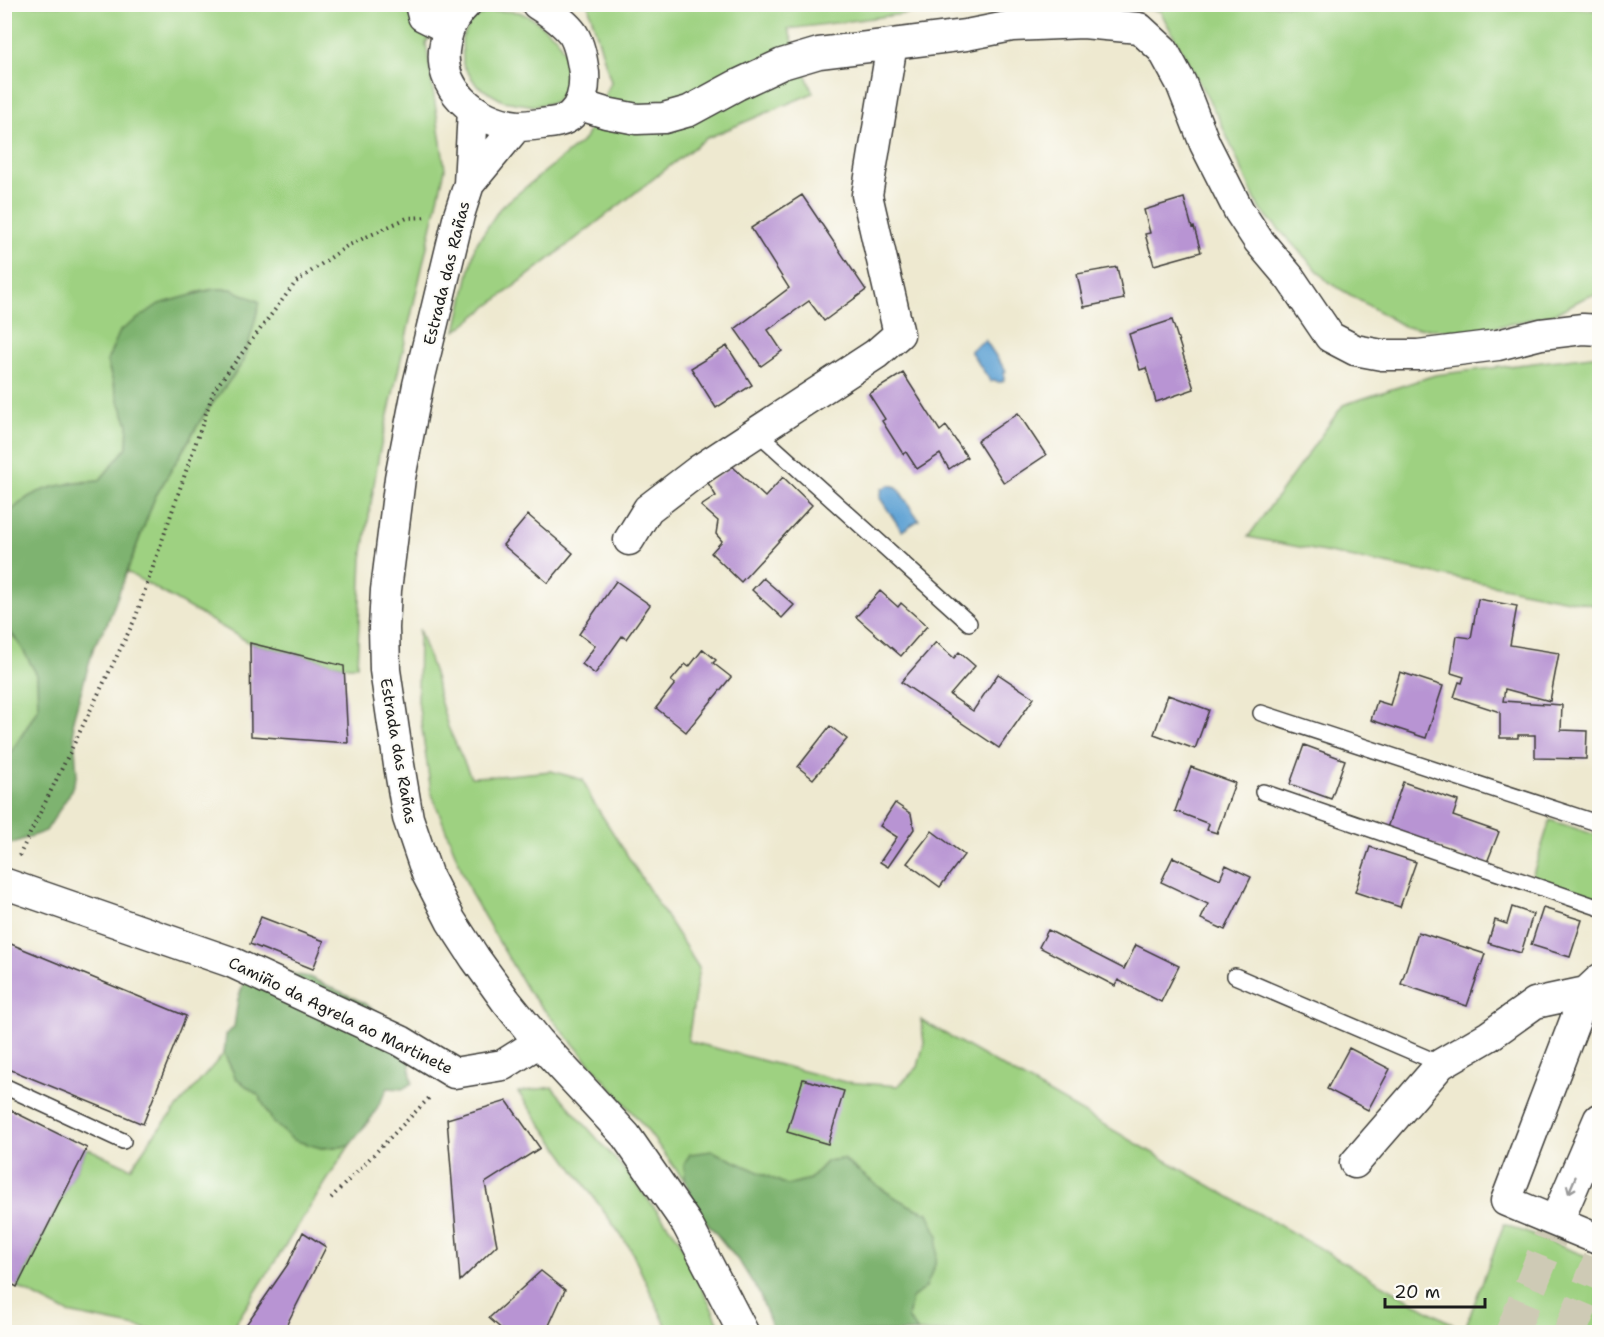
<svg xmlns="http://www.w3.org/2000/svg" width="1604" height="1337" viewBox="0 0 1604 1337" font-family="'Shantell Sans',sans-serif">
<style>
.green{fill:#9ed181;stroke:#5d764e;stroke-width:1.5}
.forest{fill:#7eb36f;stroke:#4d6846;stroke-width:1.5}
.water{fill:#60a3d4;stroke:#3e6078;stroke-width:1.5}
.building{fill:#b894d3}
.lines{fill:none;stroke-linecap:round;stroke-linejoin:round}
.highway-tunnel{stroke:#cecab5;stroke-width:33;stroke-dasharray:33 16;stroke-linecap:butt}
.lane-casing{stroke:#3c3b37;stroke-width:18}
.street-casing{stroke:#3c3b37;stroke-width:33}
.highway-casing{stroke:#3c3b37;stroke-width:36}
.path{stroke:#3c3b37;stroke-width:4;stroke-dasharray:1.5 4.5;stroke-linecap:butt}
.lane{stroke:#fff;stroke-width:15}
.street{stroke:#fff;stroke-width:30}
.highway{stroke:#fff;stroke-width:33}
.oneway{stroke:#999}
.labels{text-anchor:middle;stroke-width:4.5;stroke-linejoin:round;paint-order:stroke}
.street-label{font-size:16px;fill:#1c1c1c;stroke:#fdfcf7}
</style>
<rect width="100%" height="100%" fill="#fdfcf7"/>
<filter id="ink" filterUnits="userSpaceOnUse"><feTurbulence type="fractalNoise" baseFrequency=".0167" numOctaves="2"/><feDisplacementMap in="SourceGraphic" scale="12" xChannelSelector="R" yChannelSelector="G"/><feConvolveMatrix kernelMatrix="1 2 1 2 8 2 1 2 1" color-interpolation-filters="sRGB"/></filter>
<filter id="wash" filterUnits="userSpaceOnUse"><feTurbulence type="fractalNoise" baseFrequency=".008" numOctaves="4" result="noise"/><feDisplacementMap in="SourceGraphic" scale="24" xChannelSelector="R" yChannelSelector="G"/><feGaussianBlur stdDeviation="1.35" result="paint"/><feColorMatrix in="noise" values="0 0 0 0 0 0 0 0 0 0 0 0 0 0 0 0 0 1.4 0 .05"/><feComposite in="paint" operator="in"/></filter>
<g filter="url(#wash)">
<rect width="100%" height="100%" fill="#eee9d0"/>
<path class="green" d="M5,5H449L426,43L445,169L379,454L362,559L357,666H344L250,643L127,572L155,497L202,418L244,361L231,289H214L194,293L107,362L118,399L128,424L127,447L99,481L73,482L29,497L5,516Z
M588,5H973L788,29L813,93L705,139L456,331L475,246L500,208L585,139L611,82Z
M1556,5L1599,11V295L1588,296L1554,314L1474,332L1405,327L1328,282L1259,208L1219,119L1160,11L1112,5Z
M501,11L519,12L532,18L557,38L568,60L571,80L563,93L555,102L535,106L503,101L477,86L463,65L462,38L472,20L485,13Z
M1599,355V606L1248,537L1343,405L1435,375Z
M5,626L19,643L37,675L38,708L27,727L5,762Z
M419,629L436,680L438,693L448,727L471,777L498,776L551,771L583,780L592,800L699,968L688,1041L845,1082L898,1086L918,1067L924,1043L921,1020L1464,1331L1504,1224L1599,1261V1332H1468L1464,1331V1332H918L908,1318L912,1298L926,1287L928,1213C895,1202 870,1180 843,1159L827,1161L810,1179L787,1185L712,1151L684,1165L686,1183L644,1126L527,990L471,894L431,792L418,701Z
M1550,820L1599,836V899L1532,877Z
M224,1053L236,1078L259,1096L273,1122L321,1148L349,1146L230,1332H161L68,1313L17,1287L87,1148L131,1168L152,1137Z
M552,1087L629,1175L678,1238L723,1332H669L630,1248L518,1092Z"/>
<path class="forest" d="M214,289H231L260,302L244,361L202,418L155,497L108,622L94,646L73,720L77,775L69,795L46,831L5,846V762L27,727L38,708L37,675L19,643L5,626V516C13,510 21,501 30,496C52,484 75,483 99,481L127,447L128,424L118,399L107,361L120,331L159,304Z
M271,970L309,977L362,1002L401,1028L410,1045V1069L412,1083L403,1089L388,1088L372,1117L349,1146L321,1148L293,1140L273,1122L259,1096L236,1078L224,1053L226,1035L234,1027L238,999L244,982Z
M712,1151L787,1185L810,1179L827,1161L843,1159C870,1180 895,1202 928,1213L938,1235L936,1262L926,1287L912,1298L908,1318L918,1332H774L759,1293L741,1264L696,1209L686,1183L684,1165L690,1154Z"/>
<path class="water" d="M985,340L1006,371L1004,373V380C1001,384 997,382 994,380L991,382L970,351Z
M889,485L897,487L919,520L902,531L880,498L882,489Z"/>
<g id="blocks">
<path class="building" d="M802,195L866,290L824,321L809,301L768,330L782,351L761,366L735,329L789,288L751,228Z
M1184,198L1192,228L1194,227L1201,252L1154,265L1145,234L1150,233L1144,210Z
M1117,267L1124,299L1084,307L1077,274Z
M1172,320L1194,389L1156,402L1146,368L1140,370L1129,334Z
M727,346L752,385L716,408L691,368Z
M903,373L940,431L946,426L967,457L949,469L940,454L917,469L906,452L903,454L882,421L885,419L869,394Z
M1018,413L1046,455L1004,483L977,441Z
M732,466L765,497L783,477L812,505L741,582L711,553L722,541L716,534L718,521L701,506L716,496L708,483Z
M528,515L573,553L548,583L503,545Z
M763,578L794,605L782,618L752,590Z
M616,581L650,605L626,639L622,636L595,674L582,664L595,646L579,634Z
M880,591L898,607L901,603L927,626L901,656L856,617Z
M1478,599L1517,606L1510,645L1559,653L1550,701L1505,689L1503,701L1562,705L1561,730L1587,731L1586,759L1535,758V735H1518V738H1500V712L1454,697L1459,682L1462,683L1464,677L1451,673L1457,636L1471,638Z
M936,642L954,658L959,652L975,666L950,695L973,711L998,674L1034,698L999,748L901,682Z
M250,643L344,666L348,743L251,736Z
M703,649L716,660L713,663L731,677L686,732L656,708L675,684L671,681L685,664L689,667Z
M1400,672L1443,686L1426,738L1371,720L1377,701L1390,705Z
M1168,695L1209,710L1195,749L1154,734Z
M830,726L847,739L813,779L798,767Z
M1304,745L1345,760L1331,799L1290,784Z
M1191,767L1235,783L1217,833L1207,830L1209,824L1175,811Z
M1403,782L1458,801L1453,816L1499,832L1486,865L1387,828Z
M895,803L911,814L914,829L888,867L880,862L897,837L880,826Z
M932,831L964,855L940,887L907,863Z
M1370,847L1416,862L1400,907L1355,892Z
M1173,857L1220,879L1226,865L1251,877L1225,930L1201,919L1208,904L1161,882Z
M1512,907L1533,914L1521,953L1488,943L1495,920L1507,924Z
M1543,908L1582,920L1570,957L1531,945Z
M261,917L324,941L313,969L250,944Z
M1048,930L1124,969L1136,945L1179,966L1161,1002L1118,980L1115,986L1039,947Z
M1418,932L1485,954L1467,1006L1401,984Z
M6,942L186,1016L143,1124L4,1067V947Z
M1349,1048L1390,1069L1368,1110L1327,1089Z
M803,1079L844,1091L828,1144L787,1132Z
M507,1101L540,1148L485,1183L497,1245L460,1281L447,1119Z
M4,1107L87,1148L17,1287L4,1280Z
M303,1232L326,1247L283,1332H241L288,1264Z
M541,1271L565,1290L546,1332H505L489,1318Z"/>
</g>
</g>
<g filter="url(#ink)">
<use href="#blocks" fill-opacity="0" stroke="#3c3b37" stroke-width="1.5"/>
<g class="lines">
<path class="highway-tunnel" d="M1512,1332L1561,1211
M1570,1332L1600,1260"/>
<g class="lane-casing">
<path id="lane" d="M757,432L969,623
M1261,713L1600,824
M1263,792L1600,908
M1235,976L1441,1064
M4,1086L123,1141"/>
</g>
<g class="street-casing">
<path id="street" d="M420,4L423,16L449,29
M466,4C453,17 448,27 445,44C436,88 476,122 518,126C525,126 533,125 541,124C550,123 564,122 571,115C582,105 585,88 584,73C582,60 580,45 573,34C566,24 548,11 537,4
M580,105L606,113L637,119L664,118L689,111L737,85L782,64L819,53L966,35L1012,26L1083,23L1139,28L1163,50L1181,83L1205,144L1239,211L1258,240L1290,278L1330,337L1355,350L1382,355H1418L1498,345L1541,334L1583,329L1600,330
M473,110L469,184L459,215L418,385L400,478L386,590L384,628L385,670L399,765L408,818L427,874L451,921L475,958L506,1001L539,1042L626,1136L687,1224L743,1332
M469,184L517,126
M629,540L648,509L699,470L876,354L899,334L867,195L892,44
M4,886L6,884L231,962L401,1041L454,1073L503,1065L539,1042
M1600,979L1586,992L1506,1201L1600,1240
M1355,1163L1441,1064L1489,1036L1535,1003L1586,992"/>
</g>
<g class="highway-casing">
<path id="highway" d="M1561,1211L1600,1120"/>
</g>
<path class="path" d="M19,856L135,619L214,390L296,282L347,246L407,218L427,217
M331,1198L431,1096"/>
<use href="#lane" class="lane"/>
<use href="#street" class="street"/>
<use href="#highway" class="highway"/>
</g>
<defs><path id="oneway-shaft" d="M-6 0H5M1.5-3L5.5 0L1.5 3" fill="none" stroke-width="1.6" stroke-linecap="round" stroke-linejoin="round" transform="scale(1.5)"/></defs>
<use class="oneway" href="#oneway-shaft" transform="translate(1572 1185) rotate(113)"/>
</g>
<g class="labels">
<g class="street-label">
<text transform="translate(446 273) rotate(-76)" y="6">Estrada das Rañas</text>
<text transform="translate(399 751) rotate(80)" y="6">Estrada das Rañas</text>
<text transform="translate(341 1015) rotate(26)" y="6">Camiño da Agrela ao Martinete</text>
</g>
</g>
<rect width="1604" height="1337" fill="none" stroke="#fdfcf7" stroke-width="24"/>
<path d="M1385 1298v9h100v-9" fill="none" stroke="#1c1c1c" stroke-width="3"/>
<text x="1394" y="1298" font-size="18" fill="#1c1c1c" stroke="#fdfcf7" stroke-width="4.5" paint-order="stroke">20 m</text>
</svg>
